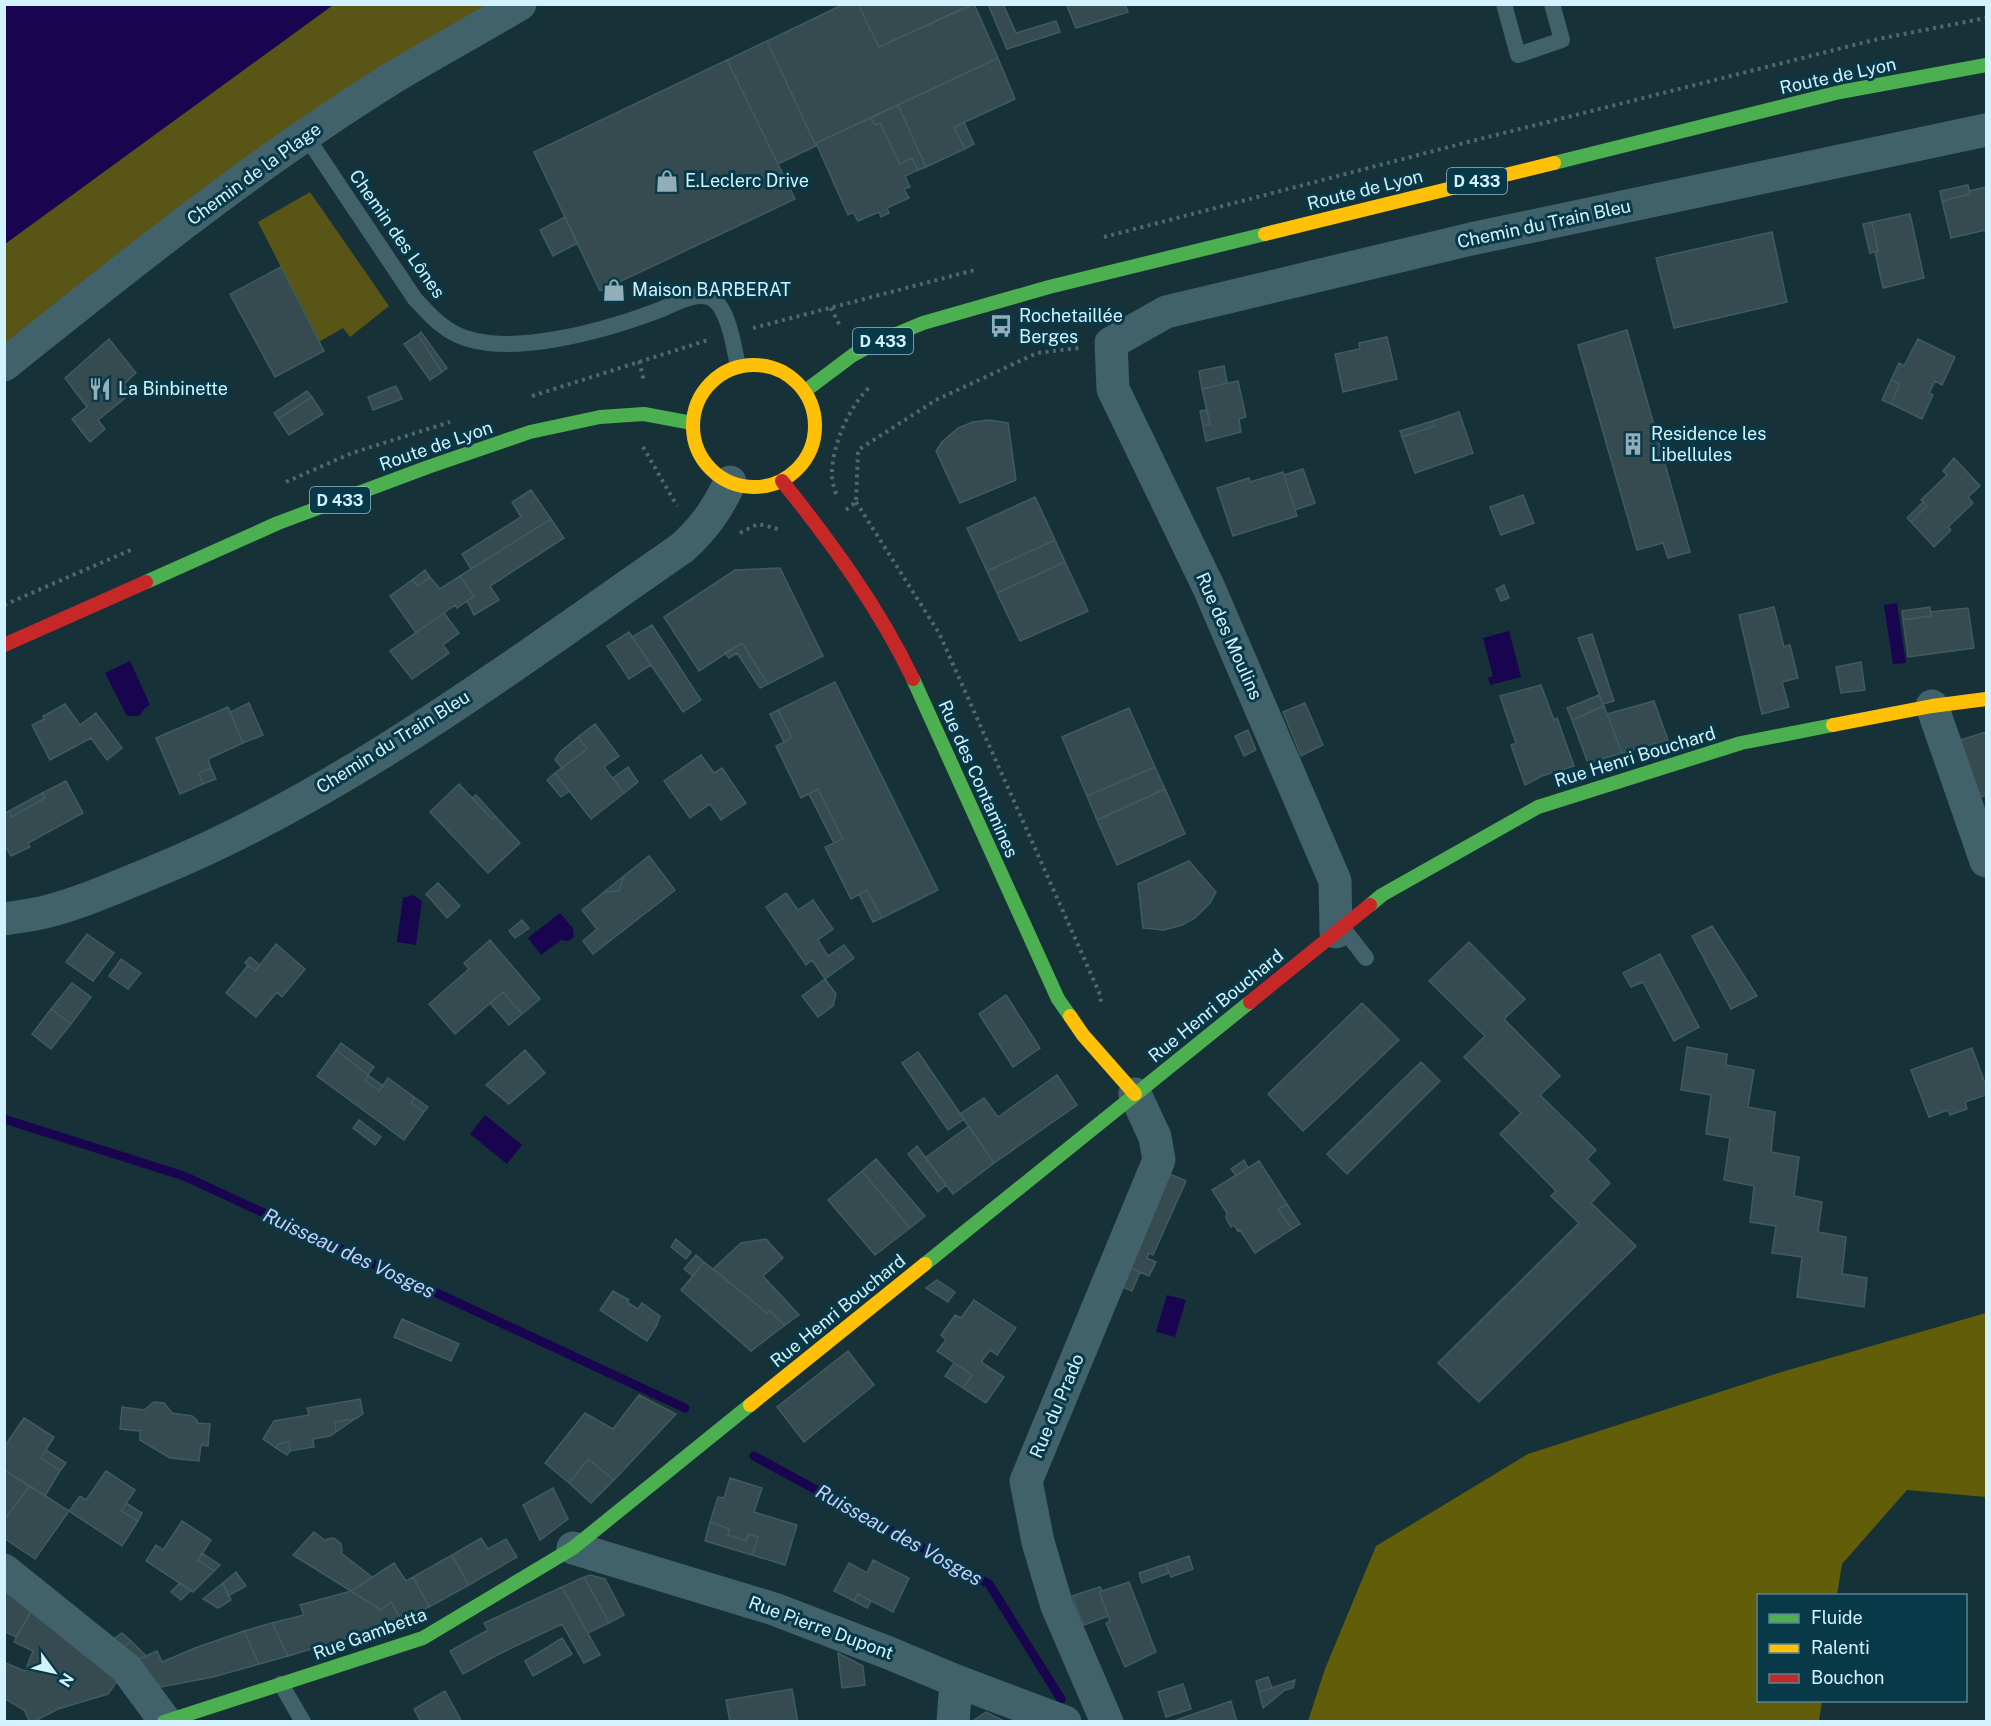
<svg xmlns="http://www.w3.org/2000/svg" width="1991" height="1726" viewBox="0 0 1991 1726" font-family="'Public Sans',sans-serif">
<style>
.green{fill:#595516}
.forest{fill:#625d08}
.water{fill:#190450}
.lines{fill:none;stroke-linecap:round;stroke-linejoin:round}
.stream{stroke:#190450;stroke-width:9}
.building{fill:#354b50;stroke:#3f5b60;stroke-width:1.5}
.path{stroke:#4e6870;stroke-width:4;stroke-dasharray:3 4.5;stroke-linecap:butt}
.lane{stroke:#41626b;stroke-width:16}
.street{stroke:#41626b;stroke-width:33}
.fast{stroke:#4caf50;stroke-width:14}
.slow{stroke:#ffc107;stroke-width:14}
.jam{stroke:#c62828;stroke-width:14}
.labels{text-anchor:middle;stroke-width:6;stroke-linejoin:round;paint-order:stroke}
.shield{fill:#083948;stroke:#96bac8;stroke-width:1.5}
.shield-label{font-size:16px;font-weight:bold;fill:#d3f2ff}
.street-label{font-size:18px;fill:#d3f2ff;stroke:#083948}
.poi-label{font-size:18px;fill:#d3f2ff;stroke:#083948;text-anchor:start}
.water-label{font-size:20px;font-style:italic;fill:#caccfa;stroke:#083948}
</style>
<rect width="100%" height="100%" fill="#173139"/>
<path class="green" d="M333,5H503L5,355L4,244Z
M310,192L389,306L350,337L343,328L319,342L258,222Z"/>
<path class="forest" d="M1986,1313V1497L1907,1490L1842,1564L1837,1595L1758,1596V1700L1822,1701L1819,1721H1308L1325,1669L1376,1546L1528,1454L1785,1371Z"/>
<path class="water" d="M5,4H333V5L5,244Z
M1897,603L1906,663L1893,664L1884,605Z
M1509,631L1521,677L1490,685L1488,678L1493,676L1483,638Z
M130,661L150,705L146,707L139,716H127L105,673Z
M413,895L422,901L416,945L397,942L403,898Z
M560,913L573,928L574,937L569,941L561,940L541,955L528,938Z
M485,1115L522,1145L507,1164L470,1134Z
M1167,1295L1186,1300L1175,1337L1156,1332Z"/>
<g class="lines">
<path class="stream" d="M4,1119L184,1176L685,1408
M754,1456L989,1584L1061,1699"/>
</g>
<path class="building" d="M844,4H858L879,47L974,4L998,58L816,143V146L767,41Z
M858,4H972L879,47Z
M988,4H1003L1016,33L1056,21L1060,32L1007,49Z
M1070,4H1125L1128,12L1076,28L1067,6Z
M767,41L816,146L778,164L727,60Z
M998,58L1015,99L954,127L965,149L926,167L898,105Z
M727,60L795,199L600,291L534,152Z
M898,105L926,167L918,170L912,158L900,164L880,123L875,125L871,118Z
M871,118L875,125L880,123L900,164L912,158L918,170L905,176L910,187L904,189L909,198L887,208L889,213L881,217L879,212L858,221L853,212L848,215L816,143Z
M964,122L974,144L965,149L954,127Z
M1968,185L1970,194L1942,201L1940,191Z
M1986,187V230L1951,238L1942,201L1970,194L1969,191Z
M1910,214L1924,278L1883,288L1875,252L1878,251L1872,222Z
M565,217L578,243L553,256L540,230Z
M1872,222L1878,251L1870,253L1863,224Z
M1772,232L1787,302L1674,328L1656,258Z
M281,267L324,351L275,377L230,294Z
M1627,330L1690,552L1668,558L1663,543L1637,550L1578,345Z
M421,332L447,368L442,372L418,335Z
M418,335L442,372L430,380L404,344Z
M1387,337L1397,379L1343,392L1335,354L1360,349L1359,343Z
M109,339L136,373L124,384L130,394L98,420L105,429L90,442L72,419L87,407L65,378Z
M1918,339L1955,357L1942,385L1935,381L1929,393L1933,395L1922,419L1891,404L1900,384L1891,380L1899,363L1904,366Z
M1224,366L1227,383L1202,389L1199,371Z
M1891,380L1900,384L1891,404L1882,400Z
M1238,381L1246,417L1239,419L1241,432L1206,441L1203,426L1210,424L1202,389Z
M396,386L402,399L373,410L368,397Z
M307,391L312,397L278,419L274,413Z
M312,397L323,414L289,435L278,419Z
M1207,410L1210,424L1203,426L1200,411Z
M1459,412L1473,453L1415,473L1402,437L1435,426L1433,421Z
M989,420L1008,423L1016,480L960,503L936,451L942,442L958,428L973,422Z
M1433,421L1435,426L1402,437L1400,431Z
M1954,458L1980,486L1968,497L1973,503L1948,527L1951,530L1934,547L1911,522L1927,506L1921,500L1947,475L1943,471Z
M1303,469L1315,503L1295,510L1284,475Z
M1283,472L1297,516L1233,536L1217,488L1249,478L1250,482Z
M531,490L551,519L471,569L462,554L521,517L512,502Z
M1523,495L1534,523L1501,535L1490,507Z
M1035,497L1055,540L987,571L967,528Z
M1923,502L1927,506L1911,522L1907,518Z
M551,519L564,538L490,586L499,600L474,615L467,601L474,596L460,576Z
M1055,540L1065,562L997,593L987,571Z
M1065,562L1088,611L1020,641L997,593Z
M780,568L823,656L768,684L742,643L699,671L664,617L735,570Z
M425,570L430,577L418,586L412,580Z
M460,576L474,596L457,608L455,605L416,633L390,596L412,580L418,586L430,577L440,589Z
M1504,585L1509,598L1501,601L1496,589Z
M1774,607L1784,647L1790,645L1798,678L1782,682L1789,707L1762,714L1739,615Z
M1930,607L1931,616L1903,620L1902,611Z
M1968,608L1974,648L1908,657L1903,620L1931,616L1930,612Z
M444,613L459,633L443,645L449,653L412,679L390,651Z
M652,625L701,700L683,712L632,637Z
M629,632L651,665L629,679L607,646Z
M1592,634L1614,701L1603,704L1578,638Z
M742,643L768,684L760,688L737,653L729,658L725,653Z
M1861,662L1865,690L1841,693L1836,667Z
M835,682L938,890L882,918L867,890L851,899L825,847L843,839L818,789L801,798L776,746L792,738L778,710Z
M1541,685L1554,720L1557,718L1574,766L1542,776L1525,785L1511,745L1516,743L1500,696Z
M1599,695L1604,706L1572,720L1567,708Z
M1654,701L1668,740L1622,753L1607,714Z
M249,703L263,735L243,743L230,712Z
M1305,703L1323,745L1301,756L1283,712Z
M65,704L80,725L96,713L122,748L107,760L91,738L50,760L32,725L44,719L43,716Z
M1604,706L1622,753L1588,763L1572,720Z
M228,707L243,743L208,759L211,768L199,773L203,784L180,794L156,738Z
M1129,708L1155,767L1087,796L1062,737Z
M778,710L792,738L784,742L770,714Z
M595,724L619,756L604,767L624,793L591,819L555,773L587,749L578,737Z
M1248,730L1256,750L1244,756L1235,736Z
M1986,732V795L1975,799L1951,743Z
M578,737L587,749L562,768L555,760L560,752Z
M701,755L714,773L722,768L746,803L721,820L710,804L690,818L664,781Z
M628,767L638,782L624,793L613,778Z
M1155,767L1165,789L1097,820L1087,796Z
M211,768L216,779L203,784L199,773Z
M555,773L569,791L561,797L547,780Z
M66,781L83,813L28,843L30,847L11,856L4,844V814L9,811L12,817L45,798L42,793Z
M459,784L492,819L495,816L520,843L488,873L430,812Z
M818,789L843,839L834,843L809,794Z
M1165,789L1185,834L1117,865L1097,820Z
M42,793L45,798L12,817L9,811Z
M476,795L495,816L492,819L472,798Z
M649,856L675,890L593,954L583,941L597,929L582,910L604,892L619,891L624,876Z
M1189,861L1216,892L1210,903L1195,918L1182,925L1164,930L1143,928L1138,884Z
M624,876L619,891L604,892Z
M438,883L460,906L447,918L426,894Z
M867,890L882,918L873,922L859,894Z
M786,893L798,910L813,900L833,929L818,940L828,956L844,945L854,958L825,979L812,960L806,965L766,907Z
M522,920L529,928L515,938L509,931Z
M1712,926L1757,996L1731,1009L1692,936Z
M87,934L114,953L93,981L66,962Z
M490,940L540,999L522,1014L503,992L455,1034L429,1004L469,969L464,963Z
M1469,942L1525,999L1504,1019L1560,1076L1540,1095L1596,1150L1587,1159L1610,1183L1591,1203L1636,1246L1479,1402L1438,1363L1579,1223L1551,1196L1556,1191L1500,1134L1521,1113L1464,1057L1485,1036L1429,981Z
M276,944L305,969L282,997L277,992L256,1017L226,993L248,965L255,971Z
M1660,954L1699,1027L1674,1041L1643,982L1631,987L1623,973Z
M250,957L260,965L255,971L245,963Z
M121,959L141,973L128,989L109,976Z
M825,979L836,994L833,1006L818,1017L802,996Z
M72,983L91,997L71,1024L51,1009Z
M503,992L522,1014L509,1025L490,1003Z
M1006,995L1040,1048L1013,1067L979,1014Z
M1362,1003L1399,1040L1303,1131L1268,1094Z
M51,1009L71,1024L51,1049L32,1034Z
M341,1043L374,1067L368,1075L336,1050Z
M1687,1047L1727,1054L1726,1065L1754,1070L1748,1107L1775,1112L1771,1152L1799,1157L1794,1196L1822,1202L1818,1232L1846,1237L1842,1274L1867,1278L1864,1307L1797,1297L1802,1257L1772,1253L1776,1226L1750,1222L1754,1186L1724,1180L1730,1138L1706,1134L1711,1095L1681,1090Z
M1972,1048L1986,1086V1095L1965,1102L1967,1109L1950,1115L1948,1110L1929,1117L1911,1070Z
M336,1050L368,1075L365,1080L379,1091L388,1078L414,1097L411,1103L424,1112L404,1140L317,1076Z
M525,1050L545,1073L509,1104L486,1085Z
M918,1052L964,1119L948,1130L902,1063Z
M1421,1062L1440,1081L1347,1174L1327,1154Z
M368,1075L383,1086L379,1091L365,1080Z
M1057,1075L1077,1105L994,1163L960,1114L984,1098L998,1117Z
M414,1097L428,1107L424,1112L411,1103Z
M359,1120L381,1137L375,1145L353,1128Z
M969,1126L994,1163L953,1194L925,1158Z
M917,1146L946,1185L938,1192L908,1154Z
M876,1159L925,1216L910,1228L862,1171Z
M1244,1160L1248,1168L1236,1176L1231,1169Z
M1259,1161L1287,1204L1278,1209L1292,1229L1255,1253L1240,1230L1238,1231L1234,1225L1231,1227L1226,1218L1227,1213L1212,1190Z
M862,1171L910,1228L875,1255L828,1200Z
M1165,1172L1186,1181L1153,1255L1149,1253L1147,1258L1156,1262L1149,1276L1126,1266Z
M1287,1204L1300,1224L1292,1229L1278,1209Z
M676,1239L691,1252L686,1259L671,1247Z
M766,1239L783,1258L763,1276L799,1315L785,1325L769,1311L767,1313L713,1269L741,1243Z
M696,1255L704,1262L693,1276L684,1269Z
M704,1262L767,1313L769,1311L785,1325L751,1351L681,1290Z
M1126,1266L1140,1272L1132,1291L1118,1285Z
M937,1280L955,1292L948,1302L926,1288Z
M613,1291L629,1300L627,1302L638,1309L642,1303L660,1316L657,1325L647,1341L600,1310Z
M974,1300L1016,1328L997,1355L990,1350L981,1362L1004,1377L986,1403L963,1388L972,1375L937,1351L946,1340L941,1335L955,1315L961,1318Z
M402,1319L459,1344L451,1361L394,1337Z
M848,1351L874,1385L804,1442L777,1407Z
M954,1363L972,1375L963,1388L945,1376Z
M639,1395L676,1414L614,1480L588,1459L569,1483L545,1463L585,1413L613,1429Z
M360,1399L363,1414L355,1419L335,1422L336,1432L330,1436L313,1439L314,1447L290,1451L289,1442L278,1444L276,1448L263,1439L274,1421L309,1415L307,1408Z
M154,1402L164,1403L172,1413L192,1416L197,1420V1423L210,1424L208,1446L201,1445L199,1461L170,1458L140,1440V1431L120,1429L122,1407L144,1410Z
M24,1418L54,1437L41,1458L60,1471L45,1496L4,1470V1447Z
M355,1419L336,1432L335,1422Z
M289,1442L290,1451L287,1455L276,1448L278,1444Z
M46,1450L66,1463L60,1471L41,1458Z
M588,1459L614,1480L591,1503L569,1483Z
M4,1470L30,1486L4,1520Z
M106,1471L135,1490L121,1511L138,1521L122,1546L69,1511L80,1496L86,1500Z
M730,1478L762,1488L754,1512L797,1525L785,1565L752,1555L758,1537L748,1534L746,1541L728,1535L729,1529L710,1522L718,1497L724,1498Z
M30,1486L69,1511L35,1559L4,1538V1520Z
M553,1488L568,1519L540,1540L523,1505Z
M126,1503L142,1513L138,1521L121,1511Z
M182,1521L211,1540L198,1560L214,1571L193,1592L146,1561L156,1545L163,1550Z
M710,1522L729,1529L728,1535L746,1541L748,1534L758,1537L752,1555L705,1541Z
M314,1532L326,1541L327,1539L334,1538L341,1544L342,1550L341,1553L372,1577L351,1591L293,1555Z
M481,1538L488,1549L506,1539L517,1557L469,1585L452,1555Z
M202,1553L220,1565L214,1571L198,1560Z
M452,1555L469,1585L429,1607L413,1577Z
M1189,1556L1193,1569L1171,1577L1166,1564Z
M873,1560L909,1578L893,1612L858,1594L854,1601L834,1591L849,1563L867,1573Z
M394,1563L406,1581L413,1577L429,1607L402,1621L391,1602L381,1610L351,1591Z
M1166,1564L1169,1573L1142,1583L1139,1573Z
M236,1572L246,1586L228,1596L223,1583Z
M590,1575L605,1579L624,1615L609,1623L584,1577Z
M584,1577L609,1623L588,1633L562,1587Z
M1129,1582L1156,1652L1125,1667L1106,1623L1110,1621L1099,1592Z
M180,1583L191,1590L181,1600L171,1592Z
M223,1583L231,1600L218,1608L203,1599Z
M4,1587L32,1610L16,1637L4,1631Z
M562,1587L600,1655L584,1663L562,1624L497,1655L463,1674L450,1651L488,1630L484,1623Z
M1100,1587L1102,1591L1099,1592L1108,1616L1084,1625L1072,1596Z
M351,1591L381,1610L391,1602L402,1621L288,1656L272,1623L304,1615L300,1605Z
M858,1594L871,1601L867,1608L854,1601Z
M32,1610L118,1680L108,1694L58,1709L33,1722H30L24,1710L4,1698L6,1663L25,1671L33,1651L14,1642Z
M272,1623L288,1656L259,1664L244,1631Z
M244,1631L259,1664L213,1677L161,1687L135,1661L157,1651L162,1662L195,1648Z
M122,1633L131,1641L121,1649L112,1640Z
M562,1638L572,1654L533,1676L525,1661Z
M131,1641L146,1656L135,1661L121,1649Z
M838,1653L863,1666L865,1685L842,1688Z
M1268,1677L1272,1688L1259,1692L1256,1681Z
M1295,1680L1293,1688L1285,1690L1263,1708L1259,1692Z
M1183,1684L1191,1709L1166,1717L1158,1692Z
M792,1689L798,1722H730L726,1700Z
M445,1691L462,1722H421L414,1709Z
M1231,1701L1237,1722H1171Z
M986,1712L1006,1722H971Z"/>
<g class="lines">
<path class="path" d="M1104,237L1468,142L1878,39L1986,18
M831,308L840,326
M753,328L975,270
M639,361L644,381
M532,396L708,340
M643,447L677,506
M286,482L352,453L450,422
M836,494C834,488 832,481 832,475C831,447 850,404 871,386
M856,502L939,633L1099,992L1101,1002
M846,510L856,502L858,450L936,400L1037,353L1079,348
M740,533L758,524L778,529
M4,605L133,549"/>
<path class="lane" d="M1504,4L1518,55L1562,40L1552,4
M306,136L415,299C427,312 438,324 452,332C502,361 606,330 657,311C671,306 698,289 713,299C729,310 734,348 738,366
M1342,927L1366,958
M281,1684L303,1722"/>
<path class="street" d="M4,365C130,264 257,162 394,77C436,52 478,29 520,4
M1932,706L1986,861
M4,919C18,917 32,915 45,912C81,903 117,887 151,873C341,796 514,664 682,548C704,528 717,510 730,482
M1336,932L1335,881L1209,588L1113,389L1111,343L1166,312L1471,239L1986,130
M573,1548L774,1609L889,1653L956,1681L1065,1722
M4,1570L126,1668L165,1721
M953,1722L956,1681
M1107,1722L1057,1606L1038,1542L1026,1481L1159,1160L1155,1137L1135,1094"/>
<path class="fast" d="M1554,163L1840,92L1986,65
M805,391L853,355L875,343L923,323L1049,287L1265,234
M146,582L278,523L428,467L530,432L600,417L644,414L692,423
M913,679L1058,999L1070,1016
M1370,905L1382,895L1538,807L1741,743L1833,725
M925,1264L1250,1002
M164,1722L423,1638L573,1548L750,1405"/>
<path class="slow" d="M1265,234L1554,163
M693 426a61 61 0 1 1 122 0a61 61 0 1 1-122 0Z
M1833,725L1932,706L1986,699
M1070,1016L1083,1035L1135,1094
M750,1405L925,1264"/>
<path class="jam" d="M782,481C831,542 879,608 913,679
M4,645L146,582
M1250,1002L1370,905"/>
</g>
<defs>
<g id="shop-bare" transform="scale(1.8)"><path d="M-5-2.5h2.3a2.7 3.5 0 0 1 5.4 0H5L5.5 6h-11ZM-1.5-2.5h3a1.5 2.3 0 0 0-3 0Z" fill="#91aeba" stroke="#083948" stroke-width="2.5" paint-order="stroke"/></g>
<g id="bus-bare" transform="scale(1.8)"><path d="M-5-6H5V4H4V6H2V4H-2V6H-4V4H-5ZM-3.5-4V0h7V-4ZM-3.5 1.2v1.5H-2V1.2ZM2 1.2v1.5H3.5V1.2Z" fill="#91aeba" stroke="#083948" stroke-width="2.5" paint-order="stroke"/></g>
<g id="restaurant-bare" transform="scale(1.8)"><path d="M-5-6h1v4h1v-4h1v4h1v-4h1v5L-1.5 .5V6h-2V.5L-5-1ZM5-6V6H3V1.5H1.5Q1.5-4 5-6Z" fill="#91aeba" stroke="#083948" stroke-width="2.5" paint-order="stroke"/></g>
<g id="building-bare" transform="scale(1.8)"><path d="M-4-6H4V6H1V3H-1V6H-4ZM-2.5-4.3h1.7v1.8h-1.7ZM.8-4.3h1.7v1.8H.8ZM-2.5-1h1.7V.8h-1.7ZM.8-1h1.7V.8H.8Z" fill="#91aeba" stroke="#083948" stroke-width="2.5" paint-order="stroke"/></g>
</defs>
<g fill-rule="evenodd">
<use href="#shop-bare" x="667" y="181"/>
<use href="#shop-bare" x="614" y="290"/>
<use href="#bus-bare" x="1001" y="326"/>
<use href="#restaurant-bare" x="100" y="389"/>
<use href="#building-bare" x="1633" y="444"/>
</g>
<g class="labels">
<g class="shield">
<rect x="1447" y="168" width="60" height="26" rx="4.5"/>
<rect x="853" y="328" width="60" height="26" rx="4.5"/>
<rect x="310" y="487" width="60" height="26" rx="4.5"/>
</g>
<g class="shield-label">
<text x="1477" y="187">D 433</text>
<text x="883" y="347">D 433</text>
<text x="340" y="506">D 433</text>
</g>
<g class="street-label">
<text transform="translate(1838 76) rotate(-12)" y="6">Route de Lyon</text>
<text transform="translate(254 174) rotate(-36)" y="6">Chemin de la Plage</text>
<text transform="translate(1365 190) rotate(-14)" y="6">Route de Lyon</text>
<text transform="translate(1544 224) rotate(-12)" y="6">Chemin du Train Bleu</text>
<text transform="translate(397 234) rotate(55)" y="6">Chemin des Lônes</text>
<text transform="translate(436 446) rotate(-19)" y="6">Route de Lyon</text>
<text transform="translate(1229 636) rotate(66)" y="6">Rue des Moulins</text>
<text transform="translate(393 742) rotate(-32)" y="6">Chemin du Train Bleu</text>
<text transform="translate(1635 757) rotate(-17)" y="6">Rue Henri Bouchard</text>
<text transform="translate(978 779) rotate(66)" y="6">Rue des Contamines</text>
<text transform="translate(1216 1006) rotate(-39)" y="6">Rue Henri Bouchard</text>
<text transform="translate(838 1311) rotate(-39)" y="6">Rue Henri Bouchard</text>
<text transform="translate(1057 1406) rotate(-67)" y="6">Rue du Prado</text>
<text transform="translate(821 1628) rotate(20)" y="6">Rue Pierre Dupont</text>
<text transform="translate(370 1634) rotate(-20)" y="6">Rue Gambetta</text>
</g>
<g class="poi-label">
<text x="685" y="187">E.Leclerc Drive</text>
<text x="632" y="296">Maison BARBERAT</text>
<text x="1019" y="322">Rochetaillée<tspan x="1019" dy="21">Berges</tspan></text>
<text x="118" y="395">La Binbinette</text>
<text x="1651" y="440">Residence les<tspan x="1651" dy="21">Libellules</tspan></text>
</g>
<g class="water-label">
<text transform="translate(349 1253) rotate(25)" y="7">Ruisseau des Vosges</text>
<text transform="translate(899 1535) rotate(29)" y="7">Ruisseau des Vosges</text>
</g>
</g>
<rect width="1991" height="1726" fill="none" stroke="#d3f2ff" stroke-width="12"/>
<rect x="1757" y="1594" width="210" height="108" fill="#083948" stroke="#598391" stroke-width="1.5"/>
<rect x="1769" y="1614" width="30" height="9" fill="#4caf50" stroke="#598391" stroke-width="1.5"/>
<text x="1811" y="1624" font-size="18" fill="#d3f2ff">Fluide</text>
<rect x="1769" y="1644" width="30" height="9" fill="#ffc107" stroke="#598391" stroke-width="1.5"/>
<text x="1811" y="1654" font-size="18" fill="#d3f2ff">Ralenti</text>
<rect x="1769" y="1674" width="30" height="9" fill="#c62828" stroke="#598391" stroke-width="1.5"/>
<text x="1811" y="1684" font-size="18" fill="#d3f2ff">Bouchon</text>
<g transform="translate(54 1672) rotate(123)" stroke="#083948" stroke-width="4.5" paint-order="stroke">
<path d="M0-4.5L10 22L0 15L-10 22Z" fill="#d3f2ff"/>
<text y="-9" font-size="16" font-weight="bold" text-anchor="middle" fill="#d3f2ff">N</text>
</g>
</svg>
